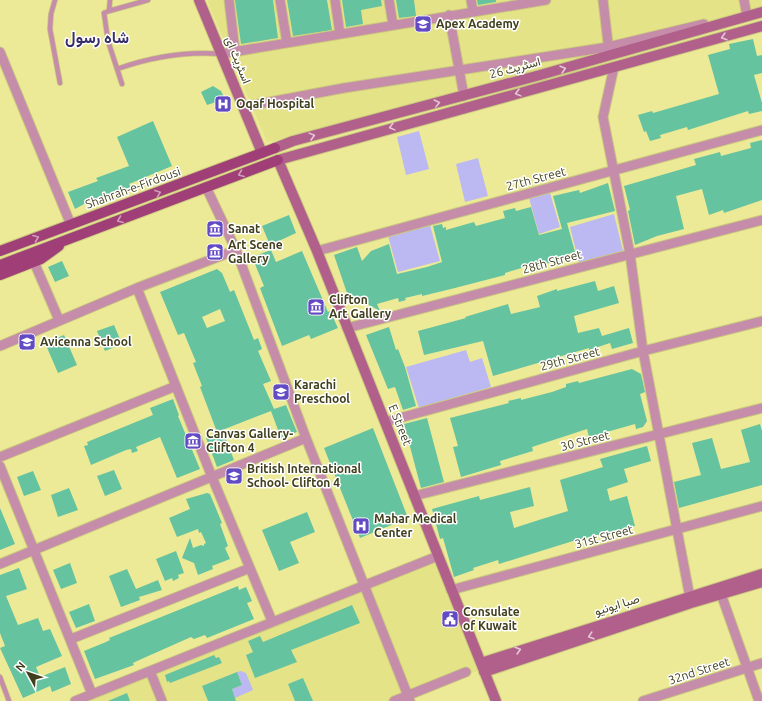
<svg xmlns="http://www.w3.org/2000/svg" width="762" height="701" viewBox="0 0 762 701" font-family="Ubuntu,Vazirmatn,sans-serif">
<style>
.built{fill:#e5e387}
.green{fill:#bcb8f2}
.building{fill:#65c3a0;fill-rule:evenodd}
.lines{fill:none;stroke-linecap:round;stroke-linejoin:round}
.lane-casing{stroke:#cac87f;stroke-width:6}
.street-casing{stroke:#cac87f;stroke-width:11}
.secondary-casing{stroke:#cac87f;stroke-width:12}
.primary-casing{stroke:#cac87f;stroke-width:12}
.lane{stroke:#c58da9;stroke-width:4.5}
.street{stroke:#c58da9;stroke-width:9}
.secondary{stroke:#b1608c;stroke-width:10}
.primary{stroke:#a03e77;stroke-width:10}
.oneway{stroke:#e4c7d7}
.oneway2{stroke:#d09ebb}
.labels{text-anchor:middle;stroke-width:3;stroke-linejoin:round;paint-order:stroke}
.poi-label{font-size:12px;font-weight:bold;fill:#403f1d;stroke:#fff;text-anchor:start}
.street-label{font-size:12px;fill:#403f1d;stroke:#fff}
.district-label{font-size:16px;font-weight:bold;fill:#372d69;stroke:#fff}
</style>
<rect width="100%" height="100%" fill="#ecea97"/>
<path class="built" d="M207,0H762V10L333,128L267,142Z
M438,556L483,669L394,701H75Z"/>
<path class="green" d="M419,131L429,169L406,175L397,137Z
M478,158L488,196L465,202L456,164Z
M550,193L560,227L539,234L529,198Z
M614,214L623,251L579,263L570,227Z
M430,225L440,261L398,272L388,236Z
M466,350L470,362L482,358L491,387L419,408L406,367Z
M241,671L246,673L253,690L235,698L232,689L242,685L237,672Z"/>
<path class="building" d="M235,0H273L278,38L241,44Z
M287,0H327L332,30L293,36Z
M342,0H381L382,6L361,10L363,24L346,27Z
M396,0H414L416,16L399,18Z
M477,0H496V2L478,5Z
M753,39L757,56L762,55V73L754,75L762,103V111L749,114L748,111L688,130L687,127L660,135L661,138L650,141L646,131L644,132L638,115L652,111L653,113L719,94L708,55L730,49L729,44Z
M213,86L221,91L225,99L207,105L201,92Z
M153,121L172,166L129,184L131,187L86,203L75,209L68,192L98,181L96,178L129,166L117,137Z
M762,140V200L724,213L723,210L709,215L702,189L676,196L684,229L657,236L635,245L628,211L630,210L624,186L696,165L694,159L720,152L721,156L751,148L750,143Z
M608,183L615,211L567,223L575,252L561,256L562,259L536,267L535,264L505,273V275L451,289L422,296V294L405,298L406,300L399,302L398,298L377,304L380,311L347,293L334,255L357,247L362,261L371,251L389,244L397,274L427,267L442,262L433,226L442,224L443,228L446,227V230L474,222L476,226L505,218L503,211L515,208L516,211L531,207L539,235L562,229L553,196L579,190L580,193Z
M289,215L296,233L270,245L262,226Z
M271,250L276,262L302,251L328,312L330,311L338,328L311,339L309,335L282,346L260,288L264,286L252,257Z
M62,261L69,276L55,282L48,267Z
M217,269L222,273L230,292L234,290L254,340L258,338L262,349L258,351L271,381L263,384L274,409L286,405L297,432L281,438L271,411L217,432L200,387L202,386L193,363L196,362L184,333L178,335L160,292ZM220,309L225,321L207,328L202,317Z
M595,281L598,291L614,286L619,303L574,316L578,333L599,328L602,336L629,328L633,343L612,349L610,343L589,350V348L493,376L483,341L424,355L418,331L466,318L465,317L508,304L511,314L540,307L537,296L557,289V291Z
M114,325L122,344L105,351L97,331Z
M389,327L396,350L398,349L405,367L416,406L403,410L395,387L388,389L366,335Z
M64,335L77,365L58,373L45,343Z
M632,369L641,374L645,392L640,394L647,421L643,427L636,429L635,424L589,437L587,429L532,447L533,451L500,461L501,465L461,477L453,447L458,446L450,418L509,403L508,401L521,398V400L552,392L566,387V384L578,381L579,383Z
M173,399L179,415L178,416L200,469L177,478L160,437L136,447L138,451L132,453L131,449L126,450L91,465L84,446L88,445L87,442L153,415L150,408Z
M427,418L444,482L421,488L404,424Z
M760,424L762,431V485L679,508L674,482L701,475L692,443L712,438L721,469L750,462L741,430Z
M373,428L408,518L360,538L324,448Z
M223,432L234,460L217,467L206,438Z
M647,446L651,461L624,469L628,482L607,489L610,501L627,496L635,526L573,541L499,564L498,560L473,568L474,570L454,577L443,538L440,539L432,509L479,496L480,500L530,487L534,506L510,512L514,528L542,519L568,511L560,480L603,467L600,459Z
M114,470L122,489L105,496L97,476Z
M33,471L41,490L24,496L17,477Z
M69,488L78,510L58,517L51,495Z
M207,493L210,494L222,523L220,524L228,546L225,548L230,559L212,566L213,569L198,575L194,563L182,558L190,538L193,548L201,545L204,546V544L206,543L201,532L199,533L198,529L177,537L169,518L190,509L186,499Z
M0,508L15,544L0,550Z
M307,512L315,532L290,542L299,563L279,571L262,530Z
M176,551L184,573L178,575L179,578L173,581L172,578L165,581L156,559Z
M70,563L77,583L61,589L53,570Z
M19,568L27,589L6,596L18,625L38,618L43,631L50,629L62,656L36,667L40,677L65,667L71,684L52,692L50,686L23,698L0,648L5,646L0,633V575Z
M127,569L136,589L158,580L162,590L139,597L140,600L121,607L109,576Z
M238,586L239,590L246,587L252,601L247,603L254,619L207,638L205,635L194,639L191,637L137,661L133,663L134,665L95,679L84,651L106,642L110,640L109,638Z
M89,604L95,621L76,628L69,612Z
M352,605L360,623L291,650L297,662L255,678L246,655L253,652L248,641L260,636L263,642Z
M214,655L216,658L219,657L222,663L170,683L169,681L167,682L165,675Z
M237,672L242,685L232,689L236,701H208L202,686Z
M303,678L313,701H295L288,684Z
M127,693L130,701H108Z"/>
<g class="lines">
<g class="lane-casing">
<path id="lane" d="M55,0L51,14L50,29L60,83
M110,0L109,11L104,13L108,41L122,84
M109,11L148,0
M117,69C151,57 185,51 221,54
M0,677L9,701"/>
</g>
<g class="street-casing">
<path id="street" d="M229,0L235,51
M280,0L287,43
M335,0L340,34
M389,0L393,25
M471,0L473,11
M603,0L609,52
M744,0L747,16
M449,15L464,96
M0,52L71,225
M221,54L546,0
M614,67L603,117L630,254L643,351L691,603
M243,107L344,88L608,47L704,24
M206,187L236,250L306,438L410,701
M317,251L762,130
M34,262L59,320
M137,288L212,477L272,621
M347,328L762,220
M0,346L137,288L236,250
M385,422L643,351L762,321
M0,457L176,386
M0,466L92,694
M414,496L762,408
M0,564L306,438
M451,590L762,506
M721,594L759,701
M71,639L250,568
M150,671L162,701
M75,701L438,556
M394,701L466,672
M643,701L762,663"/>
</g>
<g class="secondary-casing">
<path id="secondary" d="M199,0L262,153
M275,148L293,141L540,75L762,12
M481,663L762,574
M484,672L691,603L762,582
M496,701L317,251L278,160L762,26"/>
</g>
<g class="primary-casing">
<path id="primary" d="M0,251L275,148
M0,265L278,160
M0,275L41,259L59,246"/>
</g>
<use href="#lane" class="lane"/>
<use href="#street" class="street"/>
<use href="#secondary" class="secondary"/>
<use href="#primary" class="primary"/>
</g>
<defs><path id="oneway-chevron" d="M-2-3.5L2.5 0L-2 3.5" fill="none" stroke-width="1.6" stroke-linecap="round" stroke-linejoin="round"/></defs>
<g class="oneway">
<use href="#oneway-chevron" transform="translate(724 37) rotate(164)"/>
<use href="#oneway-chevron" transform="translate(563 69) rotate(-16)"/>
<use href="#oneway-chevron" transform="translate(518 93) rotate(165)"/>
<use href="#oneway-chevron" transform="translate(437 103) rotate(-14)"/>
<use href="#oneway-chevron" transform="translate(392 127) rotate(165)"/>
<use href="#oneway-chevron" transform="translate(312 136) rotate(-15)"/>
<use href="#oneway-chevron" transform="translate(591 636) rotate(162)"/>
<use href="#oneway-chevron" transform="translate(518 650) rotate(-17)"/>
</g>
<g class="oneway2">
<use href="#oneway-chevron" transform="translate(241 174) rotate(159)"/>
<use href="#oneway-chevron" transform="translate(158 193) rotate(-20)"/>
<use href="#oneway-chevron" transform="translate(120 220) rotate(159)"/>
<use href="#oneway-chevron" transform="translate(36 238) rotate(-21)"/>
</g>
<defs>
<g id="school-square" transform="scale(0.9)"><rect x="-9" y="-9" width="18" height="18" rx="4" fill="#624ac3" stroke="#fff"/><path d="M0-5L7-2L0 1L-7-2ZM-4 1L0 2.5L4 1V4Q0 6-4 4Z" fill="#fff"/></g>
<g id="hospital-square" transform="scale(0.9)"><rect x="-9" y="-9" width="18" height="18" rx="4" fill="#624ac3" stroke="#fff"/><path d="M-5-5h3v3.5h4V-5h3V5h-3V1.5h-4V5h-3Z" fill="#fff"/></g>
<g id="museum-square" transform="scale(0.9)"><rect x="-9" y="-9" width="18" height="18" rx="4" fill="#624ac3" stroke="#fff"/><path d="M0-6L6-3V-2H-6V-3ZM-5-1h2V3h-2ZM-1-1h2V3h-2ZM3-1h2V3H3ZM-6 4H6V6H-6Z" fill="#fff"/></g>
<g id="civic-square" transform="scale(0.9)"><rect x="-9" y="-9" width="18" height="18" rx="4" fill="#624ac3" stroke="#fff"/><path d="M-.6-6.5H3V-4.5H.6V-3L4-1V1h2V6H-6V1h2V-1L-.6-3ZM-1.2 2.5V6h2.4V2.5Z" fill="#fff"/></g>
</defs>
<g fill-rule="evenodd">
<use href="#school-square" x="423" y="24"/>
<use href="#hospital-square" x="223" y="104"/>
<use href="#museum-square" x="215" y="229"/>
<use href="#museum-square" x="215" y="252"/>
<use href="#museum-square" x="316" y="307"/>
<use href="#school-square" x="27" y="342"/>
<use href="#school-square" x="281" y="392"/>
<use href="#museum-square" x="193" y="441"/>
<use href="#school-square" x="234" y="476"/>
<use href="#hospital-square" x="361" y="526"/>
<use href="#civic-square" x="450" y="619"/>
</g>
<g class="labels">
<g class="poi-label">
<text x="436" y="28">Apex Academy</text>
<text x="236" y="108">Oqaf Hospital</text>
<text x="228" y="233">Sanat</text>
<text x="228" y="249">Art Scene<tspan x="228" dy="14">Gallery</tspan></text>
<text x="329" y="304">Clifton<tspan x="329" dy="14">Art Gallery</tspan></text>
<text x="40" y="346">Avicenna School</text>
<text x="294" y="389">Karachi<tspan x="294" dy="14">Preschool</tspan></text>
<text x="206" y="438">Canvas Gallery-<tspan x="206" dy="14">Clifton 4</tspan></text>
<text x="247" y="473">British International<tspan x="247" dy="14">School- Clifton 4</tspan></text>
<text x="374" y="523">Mahar Medical<tspan x="374" dy="14">Center</tspan></text>
<text x="463" y="616">Consulate<tspan x="463" dy="14">of Kuwait</tspan></text>
</g>
<g class="street-label">
<text transform="translate(238 60) rotate(68)" y="4">اسٹریٹ ای</text>
<text transform="translate(515 68) rotate(-15)" y="4">اسٹریٹ 26</text>
<text transform="translate(536 179) rotate(-15)" y="4">27th Street</text>
<text transform="translate(133 188) rotate(-20)" y="4">Shahrah-e-Firdousi</text>
<text transform="translate(552 262) rotate(-15)" y="4">28th Street</text>
<text transform="translate(570 359) rotate(-15)" y="4">29th Street</text>
<text transform="translate(400 425) rotate(68)" y="4">E Street</text>
<text transform="translate(585 441) rotate(-14)" y="4">30 Street</text>
<text transform="translate(604 537) rotate(-15)" y="4">31st Street</text>
<text transform="translate(617 605) rotate(-17)" y="4">صبا ایونیو</text>
<text transform="translate(699 671) rotate(-18)" y="4">32nd Street</text>
</g>
<g class="district-label">
<text x="97" y="43">شاہ رسول</text>
</g>
</g>
<g transform="translate(28 673) rotate(310)" stroke="#ffffff" stroke-width="3" paint-order="stroke">
<path d="M0-3L7 15L0 10L-7 15Z" fill="#403f1d"/>
<text y="-6" font-size="11" font-weight="bold" text-anchor="middle" fill="#403f1d">N</text>
</g>
</svg>
